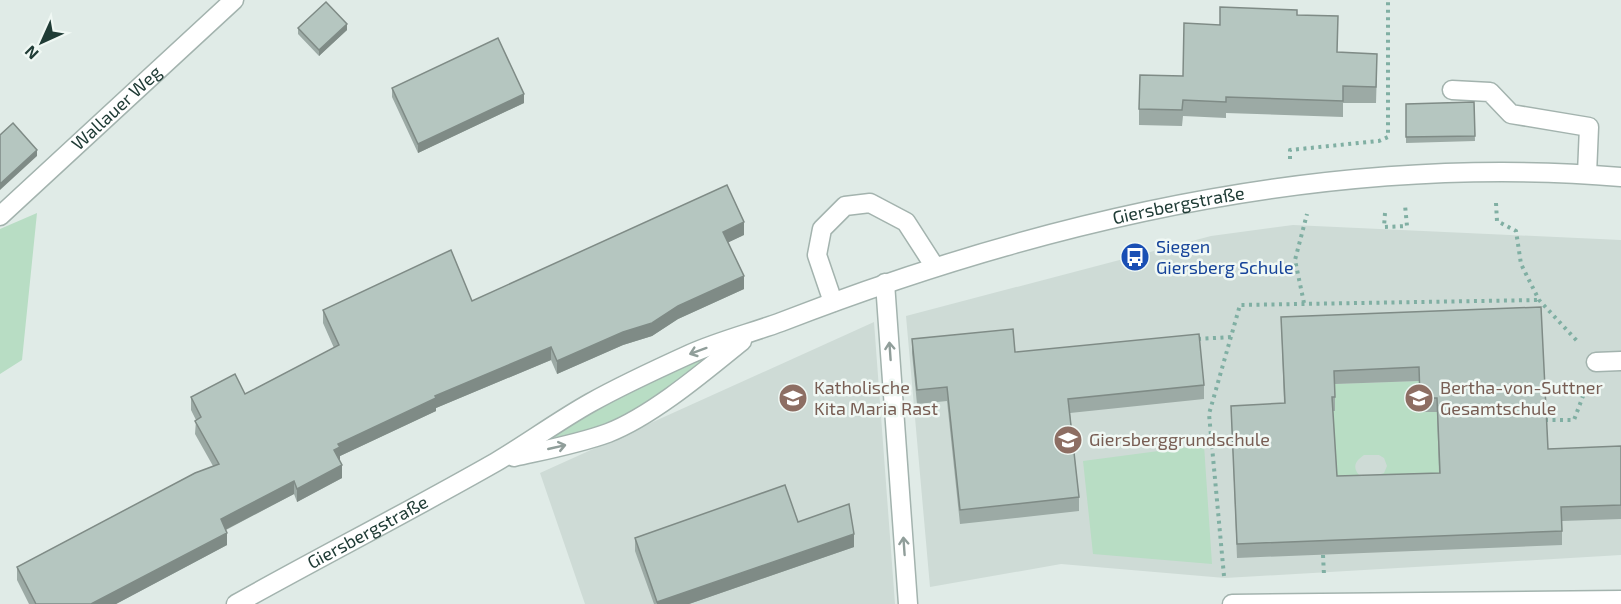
<svg xmlns="http://www.w3.org/2000/svg" width="1621" height="604" viewBox="0 0 1621 604" font-family="'Exo 2',sans-serif">
<style>
.built{fill:#cedbd6}
.green{fill:#b8ddc4;fill-rule:evenodd}
.lines{fill:none;stroke-linecap:round;stroke-linejoin:round}
.minor-casing{stroke:#a3b3ae;stroke-width:21}
.path{stroke:#80afa3;stroke-width:4;stroke-dasharray:3 4.5;stroke-linecap:butt}
.minor{stroke:#fff;stroke-width:18}
.wall{fill:#9caaa5;fill-rule:evenodd}
.shaded-wall{fill:#7f8b86}
.building{fill:#b5c6c0;stroke:#7f8b86;stroke-width:1.5;fill-rule:evenodd}
.oneway{stroke:#909e9a}
.labels{text-anchor:middle;stroke-width:5;stroke-linejoin:round;paint-order:stroke}
.street-label{font-size:18px;fill:#203c36;stroke:#f0f8f4}
.transit-label{font-size:18px;fill:#164399;stroke:#f0f8f4;text-anchor:start}
.education-label{font-size:18px;fill:#785e54;stroke:#f0f8f4;text-anchor:start}
</style>
<rect width="100%" height="100%" fill="#e0ebe7"/>
<path class="built" d="M1293,225L1621,240V555L1225,578L1061,564L930,587L906,316L1211,236Z
M874,322L895,604H585L540,473Z"/>
<path class="green" d="M37,213L22,360L0,374V229Z
M753,332L610,432L500,459L590,403Z
M1419,381L1437,412L1440,487L1337,490L1332,411L1335,410L1334,384ZM1364,455H1379L1384,458L1387,466L1384,473L1377,476L1361,477C1352,468 1354,462 1364,455Z
M1204,445L1212,564L1093,554L1083,461Z"/>
<g class="lines">
<g class="minor-casing">
<g id="minor">
<path d="M1452,90L1490,92L1511,114L1589,127L1587,174"/>
<path id="s1" d="M0,216L234,0"/>
<path d="M885,283L908,604"/>
<path d="M833,302L817,255L822,229L845,206L870,203L906,222L935,267"/>
<path d="M1596,362L1621,361"/>
<path d="M514,457C545,450 578,444 608,433C652,416 705,371 742,341"/>
<path id="s2" d="M236,604C322,556 410,511 496,462C528,443 558,421 590,403C622,385 657,369 690,354C719,341 751,333 781,322C1047,219 1335,153 1621,177"/>
<path d="M1232,604L1621,600"/>
</g>
</g>
<path class="path" d="M1290,159V150L1379,141L1388,137V0
M1496,203L1497,221L1516,231L1521,264L1539,300L1578,342
M1385,213L1384,227L1407,226L1405,205
M1304,303L1295,260L1307,214
M1198,339L1231,337
M1545,420H1574L1586,388
M1323,555L1324,575
M1224,576L1209,414L1240,305L1539,300"/>
<use href="#minor" class="minor"/>
</g>
<path class="wall" d="M1297,15L1338,32L1337,52L1377,70L1376,103H1343V117L1226,113V118L1183,116L1182,126L1139,125V109L1183,76L1220,25Z
M298,28L347,30L319,56L298,34Z
M392,88L524,103L418,153L392,97Z
M1474,102L1475,141L1406,143V104Z
M744,235L728,242L744,289L678,319L652,336L623,345L557,374L551,360L436,408V411L340,456L339,460L342,478L297,502L294,494L226,530L227,545L116,604H29L17,580V567L213,466L195,434L196,420L191,410V397L245,394L334,348L323,323V310L472,301Z
M1541,307L1548,449L1621,446V519L1562,521V545L1237,558L1231,406L1284,403L1281,317ZM1419,381L1420,412H1437L1439,473L1337,476L1333,411H1335V384Z
M912,339L1015,352L1204,385V399L1070,413L1079,497V511L960,524L947,401L917,404L912,353Z
M798,522L854,547L689,604H654L635,551V538Z"/>
<path class="shaded-wall" d="M347,24V30L319,56V50Z
M524,94V103L418,153V144Z
M37,150V156L0,190V184Z
M744,222V235L723,245V232Z
M744,276V289L678,319L652,336L623,345L557,374V361Z
M551,347V360L436,408V411L340,456V460L334,463V450L338,444L435,396Z
M342,465V478L297,502V489Z
M294,481V494L221,532V519Z
M227,533V545L116,604H91Z
M854,534V547L689,604H657V602Z"/>
<path class="building" d="M326,2L347,24L319,50L298,28Z
M1220,7L1297,10V15L1338,16L1337,52L1377,54L1376,87L1343,86V101L1226,97V102L1183,100L1182,110L1139,109L1140,75L1183,76L1184,23L1220,25Z
M498,38L524,94L418,144L392,88Z
M1474,102L1475,136L1406,137V104Z
M13,123L37,150L0,184V135Z
M727,185L744,222L723,232L744,276L678,306L652,323L623,332L557,361L551,347L435,396L436,398L338,444L340,447L334,450L342,465L297,489L294,481L221,519L227,533L91,604H36L17,567L195,473L219,464L195,421L201,417L191,397L235,374L245,394L339,345L323,310L451,250L472,301Z
M1541,307L1548,449L1621,446V505L1561,507L1562,531L1237,544L1231,406L1285,403L1281,317ZM1419,367L1420,398H1437L1440,473L1337,476L1332,397H1335L1334,371Z
M1013,329L1015,352L1199,334L1204,385L1068,399L1079,497L960,510L947,387L917,390L912,339Z
M785,485L798,522L849,504L854,534L657,602L635,538Z"/>
<defs><path id="oneway-shaft" d="M-6 0H5M1.5-3L5.5 0L1.5 3" fill="none" stroke-width="1.6" stroke-linecap="round" stroke-linejoin="round" transform="scale(1.5)"/></defs>
<g class="oneway">
<use href="#oneway-shaft" transform="translate(698 351) rotate(160)"/>
<use href="#oneway-shaft" transform="translate(890 351) rotate(-94)"/>
<use href="#oneway-shaft" transform="translate(557 447) rotate(-13)"/>
<use href="#oneway-shaft" transform="translate(904 546) rotate(-94)"/>
</g>
<defs>
<g id="bus-disc" transform="scale(1.5)"><circle r="9.5" fill="#1a4fb4" stroke="#f0f8f4"/><path d="M-5-6H5V4H4V6H2V4H-2V6H-4V4H-5ZM-3.5-4V0h7V-4ZM-3.5 1.2v1.5H-2V1.2ZM2 1.2v1.5H3.5V1.2Z" fill="#fff"/></g>
<g id="school-disc" transform="scale(1.5)"><circle r="9.5" fill="#8d6e63" stroke="#f0f8f4"/><path d="M0-5L7-2L0 1L-7-2ZM-4 1L0 2.5L4 1V4Q0 6-4 4Z" fill="#fff"/></g>
</defs>
<g fill-rule="evenodd">
<use href="#bus-disc" x="1135" y="257"/>
<use href="#school-disc" x="793" y="398"/>
<use href="#school-disc" x="1419" y="398"/>
<use href="#school-disc" x="1068" y="440"/>
</g>
<g class="labels">
<g class="street-label">
<text dy="6" stroke="none"><textPath href="#s1" startOffset="159">Wallauer Weg</textPath></text>
<text dy="6" stroke="none"><textPath href="#s2" startOffset="1030">Giersbergstraße</textPath></text>
<text dy="6" stroke="none"><textPath href="#s2" startOffset="150">Giersbergstraße</textPath></text>
</g>
<g class="transit-label">
<text x="1156" y="253">Siegen<tspan x="1156" dy="21">Giersberg Schule</tspan></text>
</g>
<g class="education-label">
<text x="814" y="394">Katholische<tspan x="814" dy="21">Kita Maria Rast</tspan></text>
<text x="1440" y="394">Bertha-von-Suttner<tspan x="1440" dy="21">Gesamtschule</tspan></text>
<text x="1089" y="446">Giersberggrundschule</text>
</g>
</g>
<g transform="translate(42 42) rotate(225)" stroke="#f0f8f4" stroke-width="4.5" paint-order="stroke">
<path d="M0-4.5L10 22L0 15L-10 22Z" fill="#203c36"/>
<text y="-9" font-size="16" font-weight="bold" text-anchor="middle" fill="#203c36">N</text>
</g>
</svg>
